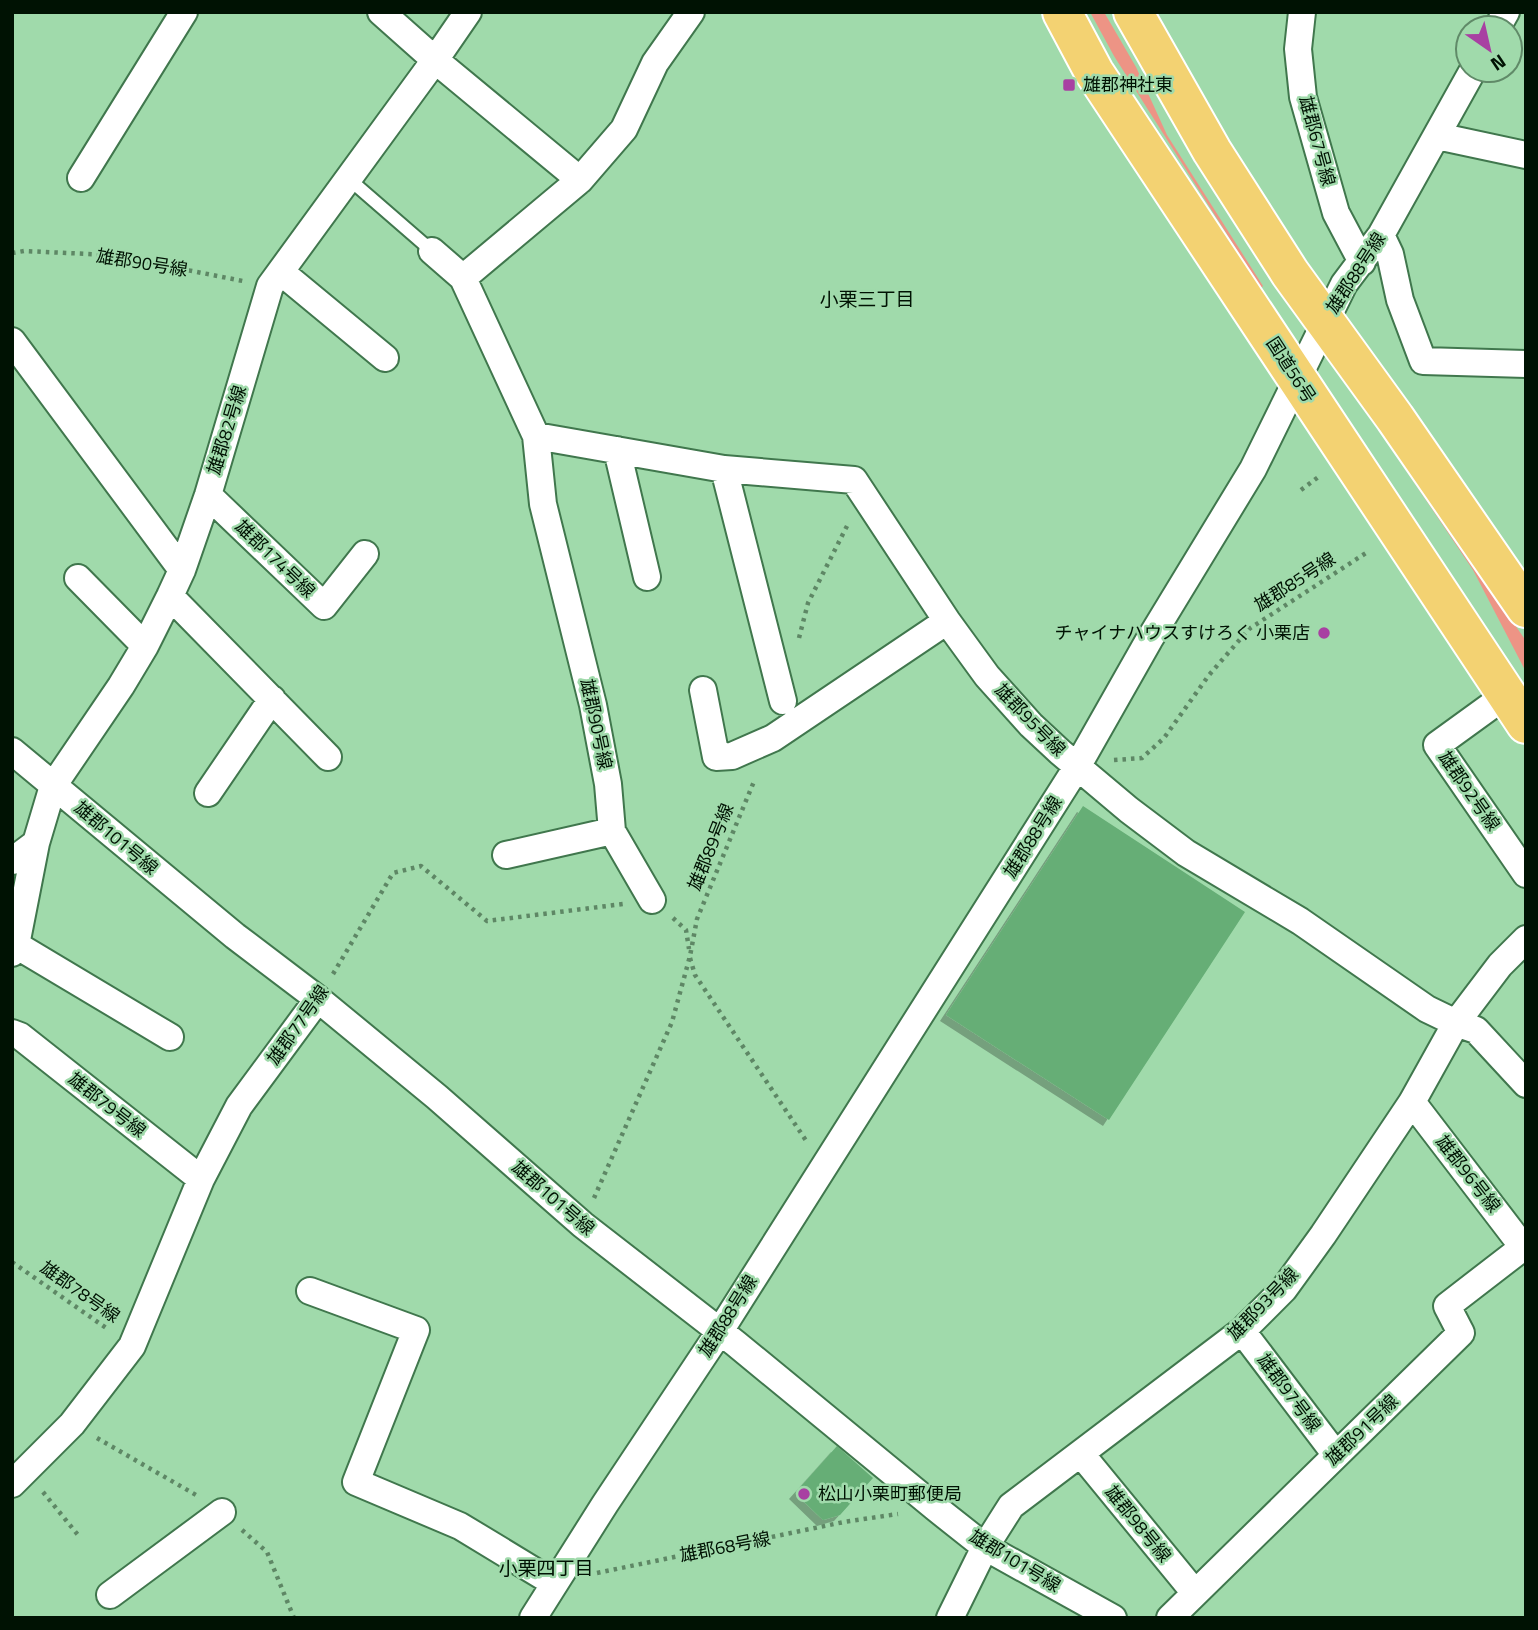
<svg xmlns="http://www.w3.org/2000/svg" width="1538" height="1630" viewBox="0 0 1538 1630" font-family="'Titillium Web','Noto Sans JP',sans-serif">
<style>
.green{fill:#ed9485}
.building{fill:#66ae76;filter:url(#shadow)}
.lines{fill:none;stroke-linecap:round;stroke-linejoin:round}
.service-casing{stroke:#40774d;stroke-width:16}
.minor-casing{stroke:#40774d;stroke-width:30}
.trunk-casing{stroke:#fff;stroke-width:42}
.path{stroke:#5e8765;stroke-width:4.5;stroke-dasharray:3.5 5;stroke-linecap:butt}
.service{stroke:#fff;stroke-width:12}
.minor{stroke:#fff;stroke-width:26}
.trunk{stroke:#f3d272;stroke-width:38}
.poi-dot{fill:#a840a2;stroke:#a0daab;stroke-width:2.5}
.labels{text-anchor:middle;stroke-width:5;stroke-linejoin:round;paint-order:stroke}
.poi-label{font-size:18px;fill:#001203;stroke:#a0daab;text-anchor:start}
.street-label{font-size:18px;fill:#001203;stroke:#a0daab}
.neighbourhood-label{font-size:19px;fill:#001203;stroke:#a0daab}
</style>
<defs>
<filter id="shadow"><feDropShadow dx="-6" dy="6" stdDeviation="0" flood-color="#0004"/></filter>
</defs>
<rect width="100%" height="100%" fill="#a0daab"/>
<path class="green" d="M1090,12H1104L1136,67L1167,135L1263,286L1261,288L1114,56Z
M1391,444L1526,641V672L1473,570L1389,445Z"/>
<path class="building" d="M1083,806L1245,912L1109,1120L946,1015Z
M837,1446L873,1478L840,1515L823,1520L795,1493Z"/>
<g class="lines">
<g class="service-casing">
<path id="service" d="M349,179L432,251"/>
</g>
<g class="minor-casing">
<path id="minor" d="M381,12L435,60L580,180
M1302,12L1298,49L1303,97L1336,213L1362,262
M1497,28L1506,12
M1437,136L1526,155
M81,178L184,12
M1381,235L1390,254L1400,300L1423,361L1526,364
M432,251L463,278L536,436L543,504L593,705L608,784L612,831L652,900
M281,272L385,358
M463,278L580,180L624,129L655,63L691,12
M12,341L182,570
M536,436L724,469L854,480L947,621L987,676L1031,725L1060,752L1129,810L1186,853L1300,921L1427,1009L1456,1023L1476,1030L1526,1084
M617,450L647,577
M724,469L783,701
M208,495L324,606L365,554
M78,578L145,646
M170,596L328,757
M703,690L716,757L732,756L773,738L947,621
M1506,695L1437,745L1526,874
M12,751L235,936L318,999L437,1097L583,1225L735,1343L937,1509L985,1547L1113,1618
M208,793L272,699
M506,855L612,831
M12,861L36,843L53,786L121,686L145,646L170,596L182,570L208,495L270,286L435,60L468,12
M16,945L170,1037
M12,953L16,945L36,843
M12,1033L20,1036L201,1179
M1412,1102L1523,1247
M310,1291L416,1330L356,1482L460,1526L554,1583
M1242,1331L1336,1455
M1081,1454L1195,1593
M12,1484L72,1424L132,1346L201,1179L239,1106L318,999
M110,1595L222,1512
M533,1618L605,1504L720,1331L1077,767L1149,640L1253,469L1344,284L1381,235L1473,70
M950,1618L985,1547L1011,1506L1242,1331L1284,1289L1323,1235L1412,1102L1456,1023L1500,965L1526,939
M1170,1618L1461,1333L1447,1306L1526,1245"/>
</g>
<g class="trunk-casing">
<path id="trunk" d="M1062,12L1094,72L1526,724
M1133,12L1212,151L1290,273L1395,418L1526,608"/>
</g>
<path class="path" d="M12,253L24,251L110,255L243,281
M1301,490L1321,475
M799,638L808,603L848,524
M1114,760L1142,758L1164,738L1209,675L1249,629L1369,551
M673,918L686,930L689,949
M690,958L695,975L807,1142
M333,974L393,873L421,866L487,921L623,904
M594,1198L672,1022L690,956L697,919L755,779
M12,1262L109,1330
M97,1438L196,1495
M43,1492L78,1535
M242,1530L267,1552L294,1618
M597,1573L844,1522L898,1514"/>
<use href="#service" class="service"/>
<use href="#minor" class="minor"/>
<use href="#trunk" class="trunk"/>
</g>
<g class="poi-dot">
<rect x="1062" y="78" width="14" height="14" rx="3.5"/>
<circle cx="1324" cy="633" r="7"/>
<circle cx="804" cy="1494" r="7"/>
</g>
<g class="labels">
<g class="poi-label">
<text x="1083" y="91">雄郡神社東</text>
<text x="1310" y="639" text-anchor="end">チャイナハウスすけろく 小栗店</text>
<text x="818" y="1500">松山小栗町郵便局</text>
</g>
<g class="street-label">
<text transform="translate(1317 141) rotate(75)" y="6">雄郡67号線</text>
<text transform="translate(142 263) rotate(9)" y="6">雄郡90号線</text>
<text transform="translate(1356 273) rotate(-57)" y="6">雄郡88号線</text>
<text transform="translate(1291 370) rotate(57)" y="6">国道56号</text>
<text transform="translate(227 430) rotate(-73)" y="6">雄郡82号線</text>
<text transform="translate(275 559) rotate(44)" y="6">雄郡174号線</text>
<text transform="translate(1295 582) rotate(-33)" y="6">雄郡85号線</text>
<text transform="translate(1030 720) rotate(46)" y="6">雄郡95号線</text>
<text transform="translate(596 724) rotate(78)" y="6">雄郡90号線</text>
<text transform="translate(1469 791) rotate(55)" y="6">雄郡92号線</text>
<text transform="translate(1033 837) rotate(-58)" y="6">雄郡88号線</text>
<text transform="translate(116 838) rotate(40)" y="6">雄郡101号線</text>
<text transform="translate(711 847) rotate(-68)" y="6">雄郡89号線</text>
<text transform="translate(298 1025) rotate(-55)" y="6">雄郡77号線</text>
<text transform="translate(107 1105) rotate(38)" y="6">雄郡79号線</text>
<text transform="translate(1468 1174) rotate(52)" y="6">雄郡96号線</text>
<text transform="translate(553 1198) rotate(41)" y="6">雄郡101号線</text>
<text transform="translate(80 1292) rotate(35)" y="6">雄郡78号線</text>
<text transform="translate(1263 1304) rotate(-46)" y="6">雄郡93号線</text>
<text transform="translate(728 1316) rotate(-58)" y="6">雄郡88号線</text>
<text transform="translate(1289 1393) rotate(53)" y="6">雄郡97号線</text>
<text transform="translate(1362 1430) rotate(-44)" y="6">雄郡91号線</text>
<text transform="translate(1138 1524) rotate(51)" y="6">雄郡98号線</text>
<text transform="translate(725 1547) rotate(-11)" y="6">雄郡68号線</text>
<text transform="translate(1015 1561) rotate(31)" y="6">雄郡101号線</text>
</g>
<g class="neighbourhood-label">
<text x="867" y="306">小栗三丁目</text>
<text x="546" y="1575">小栗四丁目</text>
</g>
</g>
<rect width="1538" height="1630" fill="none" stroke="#001203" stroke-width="28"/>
<g transform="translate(1489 49) rotate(146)"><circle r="33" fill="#a0daab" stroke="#608a68" stroke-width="2"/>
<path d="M0-5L12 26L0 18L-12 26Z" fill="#a840a2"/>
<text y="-10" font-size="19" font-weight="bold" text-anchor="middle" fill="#001203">N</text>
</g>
</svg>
